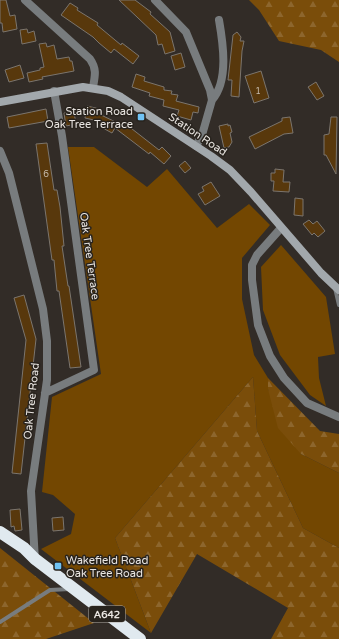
<svg xmlns="http://www.w3.org/2000/svg" width="339" height="639" viewBox="0 0 339 639" font-family="'Varela Round',sans-serif">
<style>
.green{fill:#734701}
.forest{fill:url(#forest-firs)}
.building{fill:#58380c;stroke:#7b756e}
.lines{fill:none;stroke-linecap:round;stroke-linejoin:round}
.lane{stroke:#787c7e;stroke-width:4}
.street{stroke:#787c7e;stroke-width:8}
.secondary{stroke:#a2a8ac;stroke-width:8}
.highway{stroke:#e0e9ef;stroke-width:12}
.poi-dot{fill:#6fc2f4;stroke:#28231d;stroke-width:1.5}
.labels{text-anchor:middle;stroke-width:3;stroke-linejoin:round;paint-order:stroke}
.number-label{font-size:9px;fill:#c5baac}
.shield{fill:#28231d;stroke:#afaba6;stroke-width:1}
.shield-label{font-size:10px;font-weight:bold;fill:#e9e5e1}
.poi-label{font-size:11px;fill:#e9e5e1;stroke:#28231d;text-anchor:end}
.street-label{font-size:11px;fill:#e9e5e1;stroke:#28231d}
</style>
<defs>
<pattern id="forest-firs" width="22" height="20" patternUnits="userSpaceOnUse"><rect width="22" height="20" fill="#7a4d0a"/><path d="M5 1l3.5 6h-7zM16 11l3.5 6h-7z" fill="#8d662d"/></pattern>
</defs>
<rect width="100%" height="100%" fill="#322c27"/>
<path class="green" d="M68,147H94L147,187L167,169L217,228L249,204L270,225L242,258V299L254,355L268,378V389L301,454L339,473V548L303,528L257,431L253,377L115,538L151,633L41,549L71,534L75,514L53,495L42,492L52,397L101,374Z
M281,245L326,297L335,354L318,357L319,378L326,406L310,395L280,355L263,310L261,267Z"/>
<path class="forest" d="M249,0H339V62L321,50L279,41L259,10Z
M253,377L257,431L303,528L339,548V639H271L288,608L197,554L151,633L115,538Z
M268,378L320,431L339,434V473L301,454L278,428L268,389Z
M0,548L94,623L46,639H0Z"/>
<path class="building" d="M0,0H6L10,16L15,15L17,29L3,32L2,23H0Z
M119,0H135L151,12L150,14L170,32L175,51L165,54L162,44L158,45L156,35Z
M70,3L78,8L77,10L98,23L97,25L121,45L122,43L139,56L133,64L114,49L111,53L99,43L93,37L61,15Z
M27,29L28,33L34,31L36,41L22,44L20,30Z
M237,32L241,37L240,41H244L242,51L239,97L231,96L232,80H228L233,35Z
M46,43L47,47L54,45L57,59L69,57L70,61H72L74,71L42,77L43,79L29,82L27,73L40,70V68L44,67L39,44Z
M181,53L185,67L175,70L171,56Z
M20,65L24,78L9,82L5,70Z
M261,71L269,98L254,103L245,76Z
M136,74L145,77L144,81L164,87V90L172,91L171,94L178,95L176,101L199,107L198,113L193,112L191,120L177,116L179,110L163,106L164,100L149,96L150,93L132,87Z
M316,82L324,96L317,100L308,87Z
M87,106L100,109L99,114L126,127L127,125L159,150L162,147L171,156L164,164L150,152L149,154L115,128L112,133L101,127L103,122L85,118Z
M46,109L48,121L9,128L7,117Z
M74,112L76,124L66,126L64,113Z
M290,117L293,133L284,134L255,149L249,137L282,121V118Z
M331,117H337L336,174L326,155H324V135L329,134Z
M228,124V126L230,125L232,132L230,133L232,142L229,147L224,148L219,126Z
M47,143L54,190H57L60,207L64,246H62L68,286H69L81,367L70,368L59,291H57L54,260H52L36,144Z
M185,161L191,168L185,173L179,166Z
M275,169L284,170L283,182H290L289,192L273,191L274,181H271V173H275Z
M211,182L220,196L205,205L198,194L204,191L202,187Z
M295,198L303,199V216L294,215Z
M309,220L313,224L317,221L325,231L318,237L314,233L312,235L303,224Z
M24,295L36,339L21,474L12,473L26,340L14,298Z
M20,509L22,530L15,531L14,526L11,527L10,510Z
M63,517L64,530L53,531L52,518Z"/>
<g class="lines">
<path class="lane" d="M335,288L339,305
M0,622L50,590L70,589"/>
<path class="street" d="M25,0L90,59C97,69 95,76 93,87
M155,0L186,32L210,90L212,100L202,135L196,146
M212,100C229,81 223,43 219,20
M0,151L9,173L43,309L47,341V380L31,491L35,561
M281,228L257,255L252,265V280L258,325L270,356L284,378L307,403L339,417
M45,393L94,370L62,136L54,91"/>
<path class="secondary" d="M0,102L83,87L108,91L121,97L211,156L230,170L251,192L321,273L339,290"/>
<path class="highway" d="M0,532L24,548L35,559L140,639"/>
</g>
<g class="poi-dot">
<rect x="137" y="113" width="8" height="8" rx="2"/>
<rect x="54" y="562" width="8" height="8" rx="2"/>
</g>
<g class="labels">
<g class="number-label">
<text x="258" y="94">1</text>
<text x="46" y="177">6</text>
</g>
<rect class="shield" x="89" y="606" width="36" height="16" rx="3"/>
<g class="shield-label">
<text x="107" y="618">A642</text>
</g>
<g class="poi-label">
<text x="133" y="115">Station Road<tspan x="133" dy="13">Oak Tree Terrace</tspan></text>
<text x="66" y="564" text-anchor="start">Wakefield Road<tspan x="66" dy="13">Oak Tree Road</tspan></text>
</g>
<g class="street-label">
<text transform="translate(198 134) rotate(34)" y="4">Station Road</text>
<text transform="translate(90 256) rotate(82)" y="4">Oak Tree Terrace</text>
<text transform="translate(31 401) rotate(-84)" y="4">Oak Tree Road</text>
</g>
</g>
</svg>
